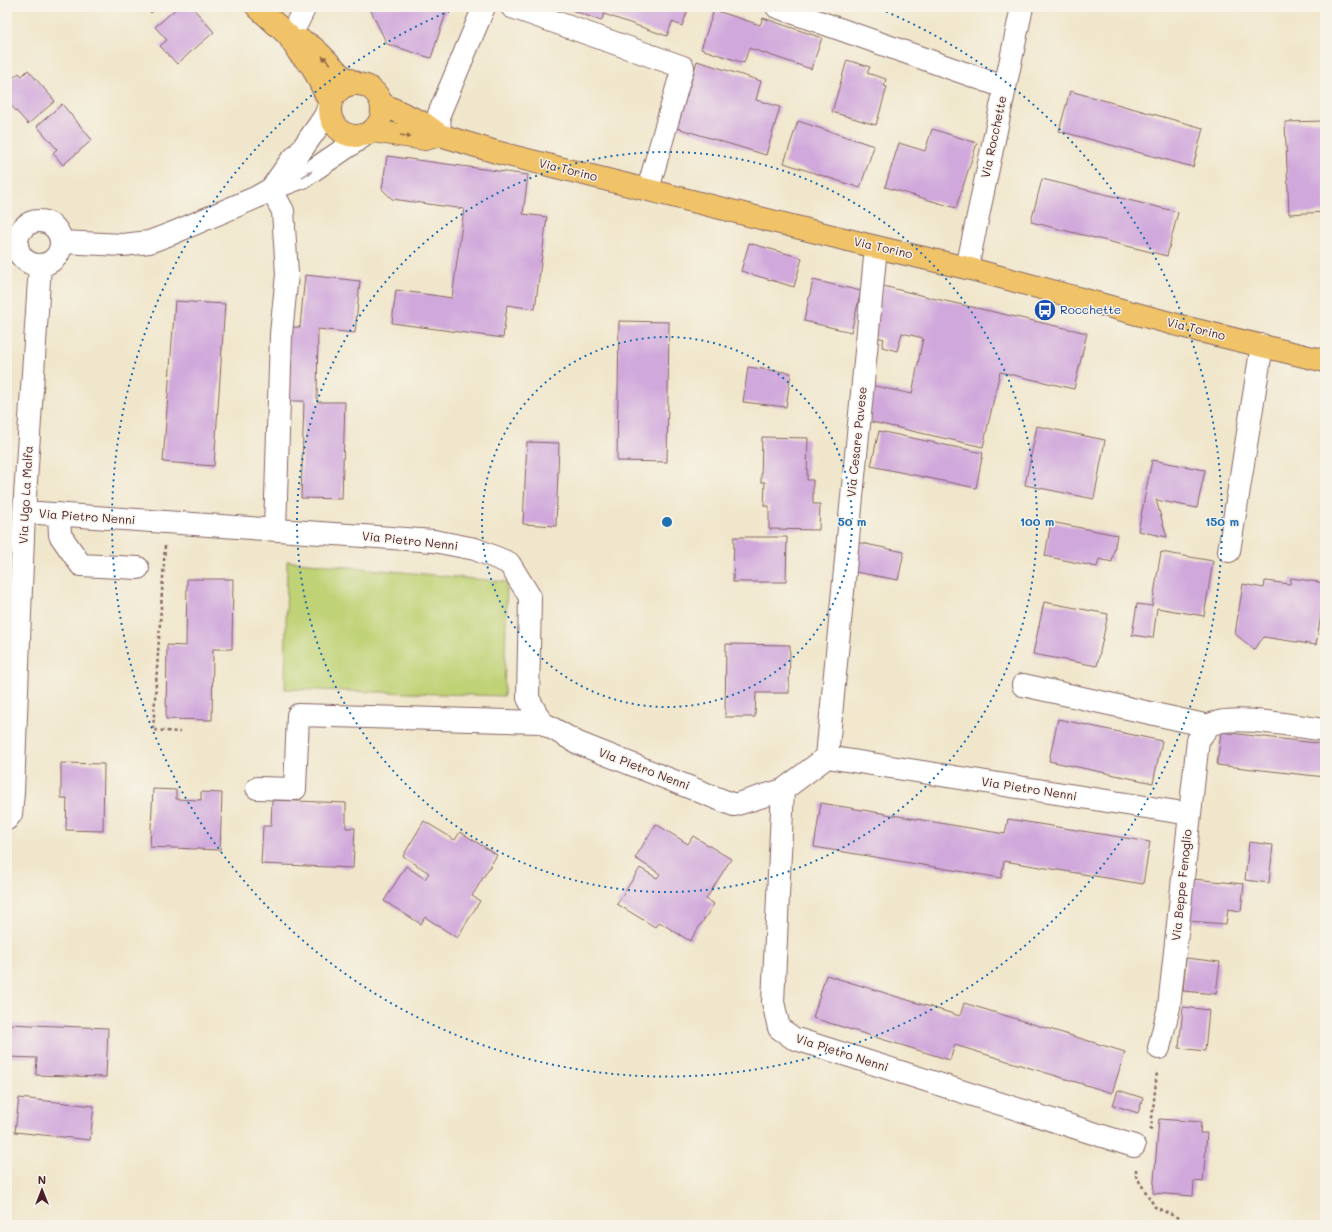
<svg xmlns="http://www.w3.org/2000/svg" width="1332" height="1232" viewBox="0 0 1332 1232" font-family="Mali,sans-serif">
<style>
.green{fill:#bfd275;stroke:#847850}
.building{fill:#d0a8db}
.lines{fill:none;stroke-linecap:round;stroke-linejoin:round}
.minor-casing{stroke:#846563;stroke-width:24}
.major-casing{stroke:#846563;stroke-width:24}
.path{stroke:#846563;stroke-width:2.5;stroke-dasharray:3 3;stroke-linecap:butt}
.minor{stroke:#fff;stroke-width:22}
.major{stroke:#f0c369;stroke-width:22}
.oneway{fill:#956947}
.oneway2{fill:#ae9aa0}
.ring{fill:none;stroke:#1f6fb2;stroke-width:2;stroke-dasharray:2 4}
.labels{text-anchor:middle;stroke-width:3;stroke-linejoin:round;paint-order:stroke}
.street-label{font-size:12px;fill:#4a1f2b;stroke:#f7f3e8}
.transit-label{font-size:12px;fill:#164399;stroke:#f7f3e8;text-anchor:start}
.centre{fill:#1f6fb2;stroke:#f7f3e8;stroke-width:2}
.ring-label{font-size:12px;text-anchor:middle;font-weight:bold;fill:#1f6fb2;stroke:#f7f3e8;stroke-width:3;stroke-linejoin:round;paint-order:stroke}
</style>
<rect width="100%" height="100%" fill="#f7f3e8"/>
<filter id="ink" filterUnits="userSpaceOnUse"><feTurbulence type="fractalNoise" baseFrequency=".025" numOctaves="2"/><feDisplacementMap in="SourceGraphic" scale="8" xChannelSelector="R" yChannelSelector="G"/><feConvolveMatrix kernelMatrix="1 2 1 2 8 2 1 2 1" color-interpolation-filters="sRGB"/></filter>
<filter id="wash" filterUnits="userSpaceOnUse"><feTurbulence type="fractalNoise" baseFrequency=".012" numOctaves="4" result="noise"/><feDisplacementMap in="SourceGraphic" scale="16" xChannelSelector="R" yChannelSelector="G"/><feGaussianBlur stdDeviation="0.9" result="paint"/><feColorMatrix in="noise" values="0 0 0 0 0 0 0 0 0 0 0 0 0 0 0 0 0 1.4 0 .05"/><feComposite in="paint" operator="in"/></filter>
<g filter="url(#wash)">
<rect width="100%" height="100%" fill="#f0e6cb"/>
<path class="green" d="M287,561L507,582L504,696L285,689Z"/>
<g id="blocks">
<path class="building" d="M146,7H158L151,13Z
M178,7H192L214,32L177,64L160,46L167,40L155,27Z
M369,7H448L431,58L387,44Z
M564,7H689L682,26L672,22L667,36L604,14L601,21Z
M1322,7H1325V33H1324Z
M714,10L760,25L763,18L822,38L811,69L749,48L744,63L701,49Z
M847,60L870,67L867,73L886,79L884,86L887,87L876,125L832,112Z
M697,61L761,81L756,100L780,107L766,155L677,128Z
M28,70L55,101L28,124L7,101V83L19,73L22,76Z
M1070,91L1203,128L1193,167L1059,131Z
M62,104L92,140L63,165L53,153L57,149L37,126Z
M798,121L874,146L860,188L784,163Z
M1325,121V212L1289,214L1285,122Z
M932,129L977,143L956,208L885,187L899,143L925,151Z
M387,156L528,175L523,214L547,217L535,309L507,305L503,338L392,323L396,290L452,298L464,209L392,199L382,189Z
M1042,179L1178,212L1167,256L1031,222Z
M749,243L802,258L794,287L741,271Z
M305,275L360,281L355,333L318,329L317,402H345L342,499L301,498L304,401H287L288,327H300Z
M813,280L861,291L851,332L804,321Z
M883,286L932,298L1087,333L1074,389L1000,372L983,447L863,420L870,385L912,394L923,338L902,333L897,351L882,347L884,339L870,335Z
M175,301L225,304L214,466L163,462Z
M619,321L669,322L667,462L617,461Z
M748,367L791,373L786,407L743,402Z
M1037,426L1105,440L1094,499L1025,485Z
M879,431L983,453L976,488L871,466Z
M762,437L808,438L807,480H813V504H820L819,530L769,529V506H764L765,482H761Z
M527,442L559,443L556,526L523,524Z
M1152,460L1205,470L1197,508L1156,500L1167,537L1138,531Z
M1051,522L1117,535L1112,562L1099,559L1097,567L1045,556Z
M734,537H787L786,582H733Z
M856,542L904,552L898,580L850,571Z
M1161,552L1213,561L1204,616L1157,608L1153,638L1132,635L1137,604L1152,606Z
M1291,578L1325,583V591L1316,645L1264,637L1254,649L1235,634L1243,584L1264,588L1265,581L1290,584Z
M187,579H233L232,649H213L212,720L166,719L167,645L186,646Z
M1044,602L1108,614L1097,666L1033,654Z
M726,644L790,645L789,693H756L755,717H725Z
M1058,719L1162,741L1153,783L1049,761Z
M1221,732L1325,744V777L1217,765Z
M61,763L104,764L103,831L66,830L67,798H61Z
M153,789L176,790V799L201,800V792L222,793L220,850L150,847Z
M272,800L346,803V828H355L353,868L261,864L263,826H271Z
M821,803L1005,834L1008,819L1150,842L1143,884L1004,861L1001,878L814,847Z
M424,821L455,840L460,832L497,855L472,896L480,901L457,938L425,917L421,924L384,901L406,866L425,879L429,873L403,856Z
M656,824L688,844L693,836L731,859L706,899L714,904L690,941L659,922L655,927L617,904L640,868L657,878L660,874L635,858Z
M1249,842L1273,845L1269,883L1245,880Z
M1193,879L1244,884L1241,911L1228,909L1226,924L1188,921Z
M1186,958L1220,962L1216,994L1183,991Z
M826,975L960,1016L964,1003L1125,1052L1112,1093L955,1045L950,1060L813,1018Z
M1183,1007L1209,1010L1205,1051L1179,1048Z
M7,1024L108,1028L106,1077L36,1075L37,1058L7,1057Z
M1118,1090L1143,1098L1138,1113L1113,1105Z
M19,1098L94,1106L90,1140L15,1132Z
M1159,1119L1201,1122L1200,1133H1207L1203,1182L1194,1181L1193,1196L1153,1193Z"/>
</g>
</g>
<g filter="url(#ink)">
<use href="#blocks" fill-opacity="0" stroke="#846563" stroke-width="1"/>
<g class="lines">
<g class="minor-casing">
<path id="minor" d="M512,7L683,67L648,189
M777,7L1004,87
M288,35L295,27L305,7
M440,135L439,114L484,7
M271,189L283,211L287,274L281,334L275,530
M271,189L290,162L300,152L319,125L325,116L330,103
M17 243a22 22 0 1 1 44 0a22 22 0 1 1-44 0Z
M62,242L123,245L149,242L173,233L257,197L271,189L303,177L365,135
M967,268L1022,7
M24,512L434,541L475,549L509,563L530,597L528,698L541,722L578,743L734,805L783,790L827,757L1190,814
M59,514L60,535L81,565L138,568
M1229,551L1262,345
M1023,685L1209,726
M827,757L876,247
M257,788L295,789L298,715L541,722
M783,790L773,1002L779,1028L793,1038L1134,1146
M7,819L11,814L13,792L24,512L40,265
M1159,1048L1169,1007L1198,740C1202,736 1206,728 1210,725C1231,713 1300,727 1325,730"/>
</g>
<g class="major-casing">
<path id="major" d="M257,7L288,35L299,53L312,66L330,103
M302,41C317,47 326,61 338,72C342,77 351,80 357,84
M330 110a26 26 0 1 1 52 0a26 26 0 1 1-52 0Z
M382,104L425,124L440,135L496,152L876,247L967,268L1196,330L1325,361
M372,131L425,139L440,135"/>
</g>
<path class="path" d="M165,546L153,730L180,732
M1150,1130L1151,1128L1157,1072
M1136,1169V1176L1155,1207L1193,1225"/>
<use href="#minor" class="minor"/>
<use href="#major" class="major"/>
</g>
<defs><path id="oneway-solid" d="M-6-.8H1V-3.2L6.5 0L1 3.2V.8H-6Z"/></defs>
<g class="oneway">
<use href="#oneway-solid" transform="translate(326 60) rotate(-133)"/>
<use href="#oneway-solid" transform="translate(406 136) rotate(9)"/>
</g>
<use class="oneway2" href="#oneway-solid" transform="translate(307 174) rotate(-31)"/>
</g>
<g class="ring">
<circle cx="667" cy="522" r="185"/>
<circle cx="667" cy="522" r="370"/>
<path d="M875 7A555 555 0 1 1 459 7"/>
</g>
<defs>
<g id="bus-disc" transform="scale(1.15)"><circle r="9.5" fill="#1a4fb4" stroke="#f7f3e8"/><path d="M-5-6H5V4H4V6H2V4H-2V6H-4V4H-5ZM-3.5-4V0h7V-4ZM-3.5 1.2v1.5H-2V1.2ZM2 1.2v1.5H3.5V1.2Z" fill="#fff"/></g>
</defs>
<g fill-rule="evenodd">
<use href="#bus-disc" x="1045" y="310"/>
</g>
<g class="labels">
<g class="street-label">
<text transform="translate(994 137) rotate(-78)" y="4">Via Rocchette</text>
<text transform="translate(568 170) rotate(14)" y="4">Via Torino</text>
<text transform="translate(883 248) rotate(13)" y="4">Via Torino</text>
<text transform="translate(1196 329) rotate(14)" y="4">Via Torino</text>
<text transform="translate(857 442) rotate(-84)" y="4">Via Cesare Pavese</text>
<text transform="translate(26 495) rotate(-87)" y="4">Via Ugo La Malfa</text>
<text transform="translate(87 517) rotate(4)" y="4">Via Pietro Nenni</text>
<text transform="translate(410 541) rotate(6)" y="4">Via Pietro Nenni</text>
<text transform="translate(644 769) rotate(21)" y="4">Via Pietro Nenni</text>
<text transform="translate(1029 789) rotate(9)" y="4">Via Pietro Nenni</text>
<text transform="translate(1182 885) rotate(-84)" y="4">Via Beppe Fenoglio</text>
<text transform="translate(842 1053) rotate(18)" y="4">Via Pietro Nenni</text>
</g>
<g class="transit-label">
<text x="1060" y="314">Rocchette</text>
</g>
</g>
<circle cx="667" cy="522" r="6" class="centre"/>
<g class="ring-label">
<text x="852" y="526">50 m</text>
<text x="1037" y="526">100 m</text>
<text x="1222" y="526">150 m</text>
</g>
<rect width="1332" height="1232" fill="none" stroke="#f7f3e8" stroke-width="24"/>
<g transform="translate(42 1190)" stroke="#f7f3e8" stroke-width="3" paint-order="stroke">
<path d="M0-3L7 15L0 10L-7 15Z" fill="#4a1f2b"/>
<text y="-6" font-size="11" font-weight="bold" text-anchor="middle" fill="#4a1f2b">N</text>
</g>
</svg>
